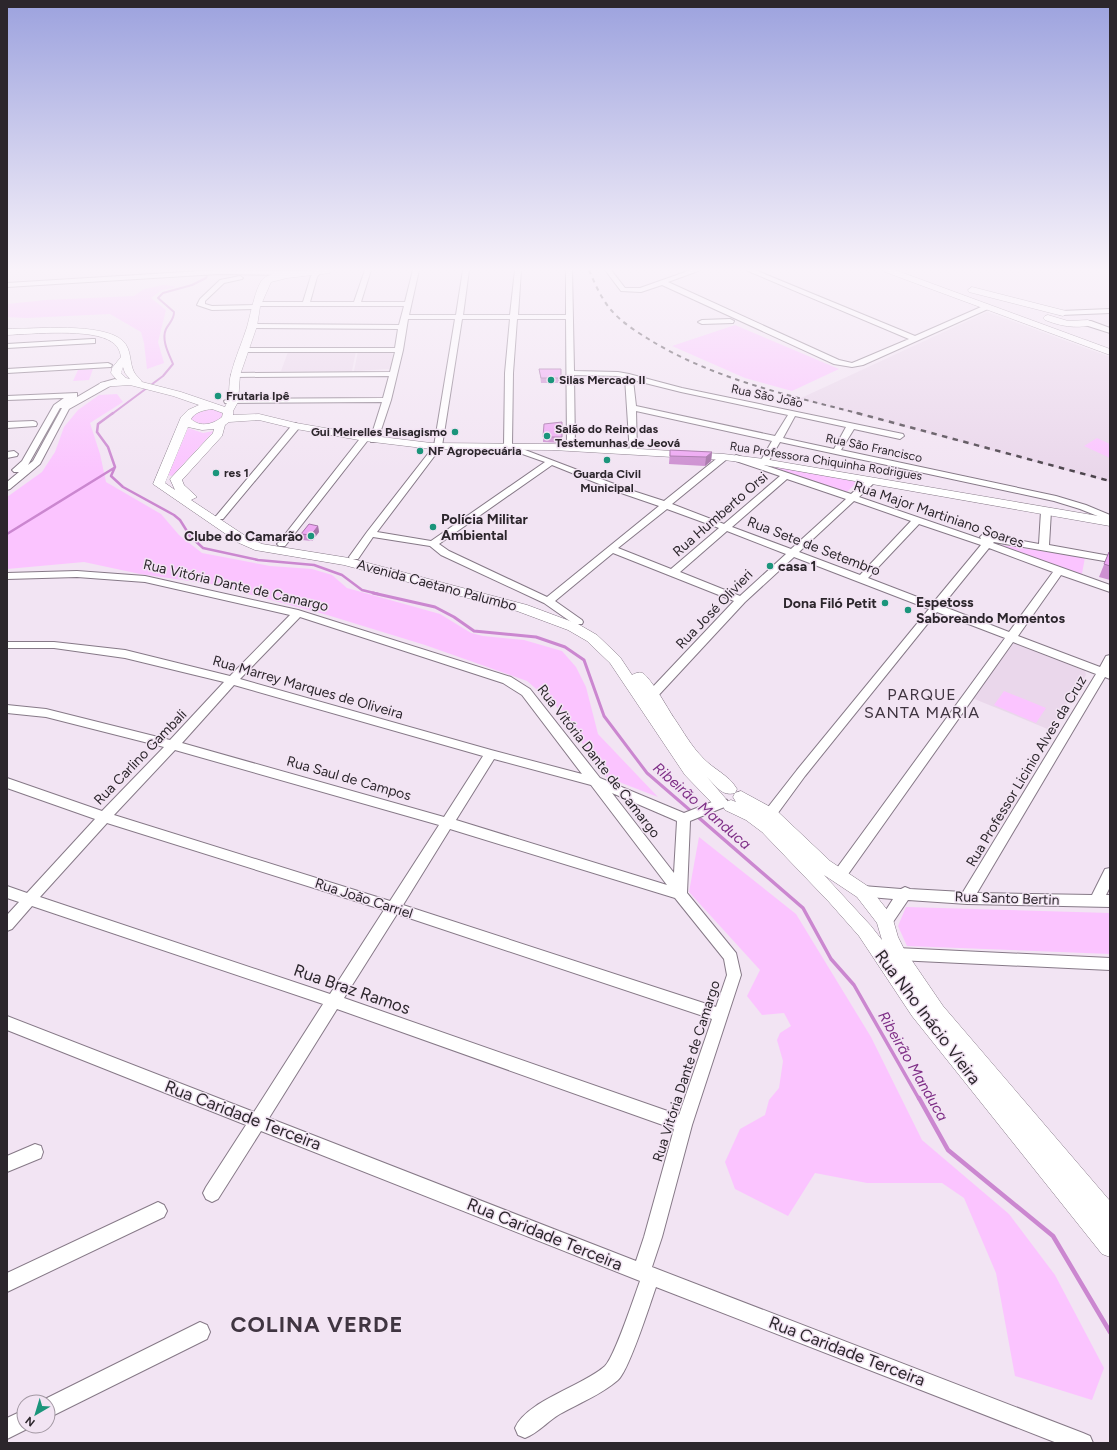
<svg xmlns="http://www.w3.org/2000/svg" width="1117" height="1450" viewBox="0 0 1117 1450" font-family="Figtree,sans-serif">
<style>
.built{fill:#ead7eb}
.green{fill:#fbc4ff}
.lines{fill:none;stroke-linecap:round;stroke-linejoin:round}
.stream-far4{stroke:#cb87d0;stroke-width:2}
.stream-far3{stroke:#cb87d0;stroke-width:2.5}
.stream-far2{stroke:#cb87d0;stroke-width:3}
.stream-far1{stroke:#cb87d0;stroke-width:3.5}
.stream{stroke:#cb87d0;stroke-width:4.5}
.minor-casing{stroke:#867987;stroke-width:2}
.major-casing{stroke:#867987;stroke-width:1}
.minor{fill:#fff;fill-rule:evenodd}
.major{fill:#fff;fill-rule:evenodd}
.rail-far1{stroke:#4c444c;stroke-width:2;stroke-dasharray:4.5 4.5;stroke-linecap:butt}
.rail{stroke:#4c444c;stroke-width:2.5;stroke-dasharray:5.5 5.5;stroke-linecap:butt}
.wall{fill:#cd90d1}
.shaded-wall{fill:#a776aa}
.building{fill:#eea8f3;stroke:#a776aa}
.poi-dot{fill:#1b957b;stroke:#f2e4f3;stroke-width:1.5}
.labels{text-anchor:middle;stroke-width:3;stroke-linejoin:round;paint-order:stroke}
.far-poi-label{font-size:12px;font-weight:bold;fill:#2c262c;stroke:#f2e4f3;text-anchor:start}
.far-street-label{font-size:12px;fill:#2c262c;stroke:#f2e4f3}
.street-label{font-size:14px;fill:#2c262c;stroke:#f2e4f3}
.poi-label{font-size:14px;font-weight:bold;fill:#2c262c;stroke:#f2e4f3;text-anchor:start}
.water-label{font-size:15px;font-style:italic;fill:#7f2f87;stroke:#f2e4f3}
.quarter-label{font-size:16px;letter-spacing:1px;fill:#403541;stroke:#f2e4f3}
.near-street-label{font-size:17px;fill:#2c262c;stroke:#f2e4f3}
.near-district-label{font-size:22px;font-weight:bold;letter-spacing:1px;fill:#403541;stroke:#f2e4f3}
</style>
<rect width="100%" height="100%" fill="#f2e4f3"/>
<path class="built" d="M987,312L1110,357V482L799,399Z
M356,351L352,371H281L288,352Z
M358,351L391,352L393,354L390,369L354,371Z
M1014,643L1085,671L1086,675L1050,730L972,698Z"/>
<path class="green" d="M164,285L177,287L162,290L151,298L166,310L158,342L164,363L147,369L144,343L141,332L110,314L26,318L7,317V304L46,300L134,296L144,289Z
M735,325L839,369L792,391L745,378L672,346Z
M93,369L89,380L73,381L78,370Z
M117,394L123,402L90,423L100,454L106,482L161,514L179,535L202,553L270,566L312,569L332,575L347,588L440,614L471,633L483,636L524,640L562,651L576,667L586,687L598,734L658,797L606,777L556,706L527,681L425,645L324,614L211,584L140,574L84,562L7,569V497L42,472L55,452L64,427L78,410L99,395Z
M207,410C213,409 220,409 223,415C217,425 201,426 192,420V416L196,413Z
M188,428L203,433L214,431L172,476L168,475Z
M1097,438L1110,444V458L1084,446Z
M775,466L857,482L847,492L773,468Z
M994,544L1085,557L1082,574L995,546Z
M1004,691L1046,708L1036,723L994,705Z
M699,837L796,914L871,1037L922,1140L1009,1214L1055,1275L1104,1368L1092,1400L1015,1376L996,1273L964,1198L942,1183H867L815,1173L788,1216L735,1189L725,1162L740,1129L765,1115L769,1100L779,1088L783,1061L777,1040L780,1033L791,1026L784,1013L762,1015L747,996L760,970L689,892Z
M906,907L1110,913V954L907,946L898,926Z"/>
<g class="lines">
<path class="stream-far4" d="M112,414L163,376L173,364C169,354 161,340 166,329C169,323 174,320 174,312L158,298L163,293L192,285L206,278L209,270"/>
<path class="stream-far3" d="M113,413L98,424L97,432L108,447L115,467L111,476L123,487L174,515L180,520L190,536L203,548L258,560L314,565L342,575L362,590L378,594
M7,534L114,468"/>
<path class="stream-far2" d="M373,593L435,607L454,617L474,631L536,637L565,647L584,660L604,716L647,773L699,818"/>
<path class="stream-far1" d="M698,817L803,908L831,959L854,985L919,1099"/>
<path class="stream" d="M919,1098L948,1150L1053,1236L1110,1332"/>
<g class="minor-casing">
<path id="minor" d="M218,270L299,271L302,273L299,275L218,274L7,287V283Z
M318,270L321,272L317,277L310,302H354L365,270H371L361,302H405L413,270H419L409,315H456L463,270H469L463,315H510L515,270H521L518,315H566V270H572L574,371L618,372L629,374L682,388L903,434L904,436L900,439L854,429L841,450L1056,496L1086,505L1110,515V521L1080,509L1054,501L780,442L767,464L764,465L851,494L868,479H874L876,481L874,483L859,497L981,539L980,537L982,535L985,534L1039,544L1041,511L1046,508L1049,509L1051,511L1049,545L1110,556V562L994,542L993,543L1110,585V592L1061,575L1018,636L1100,667L1106,656L1110,655V679L1105,677L977,893L1092,895L1105,869L1110,868V887L1106,895H1110V907L967,904L908,900L891,925L886,927L881,925L879,921L893,899L858,896L856,892L858,888L863,886L901,889L905,887L910,889L963,892L1096,674L1013,642L844,880L839,881L834,880L832,876L834,872L1005,638L937,612L805,776L775,817L770,819L765,817L763,814L765,811L797,770L929,609L794,557L745,602L656,698H648L646,695L648,692L734,601L613,553L555,601L582,620L583,622L582,624H574L544,603L441,555L430,546L373,537L358,559H350L349,557L367,532L434,446L455,319H408L403,350L391,400L377,442H371L370,440L382,402L225,403L224,401L228,399L383,398L389,376L235,377L231,375L235,373L390,372L395,352H244L240,350L244,348H395L398,329L252,328L248,326L252,324L399,325L404,306H259V309H256L212,310L197,305L200,299L220,280L240,276L243,278L242,279L224,283L205,301V304L212,306L255,305V302H303L311,276ZM462,319H510L505,373L504,446L505,448L545,462L431,541L377,532L442,446ZM517,319H566L567,448L568,450H574L575,448L574,375L618,376L625,378L630,454H636L637,452L636,411L772,441L760,462V463L736,455L732,458L733,460L780,476L724,524L672,504L727,459L728,457L727,455H721L664,501L630,490L512,445L513,373ZM633,380L681,392L788,415L775,436L636,406ZM795,416L846,427L834,449L783,438ZM552,465L624,494L659,506L547,597L449,551L439,544ZM787,479L846,499L791,549L732,527ZM854,501L911,521L860,575L799,552ZM667,509L719,528L671,569L618,548ZM919,524L981,545L933,603L868,578ZM727,531L786,554L740,596L680,572ZM989,548L1053,572L1009,632L942,606Z
M605,270H611L625,288H640L691,270H699L698,271L668,282L839,360L852,363L857,361L909,339L748,271L747,270H755L915,336L981,307H984L988,309L863,365L852,367L834,364L662,285L641,292L621,291Z
M1110,309V313L1061,315L1057,313L1061,311Z
M730,319L734,321L733,323L702,324L698,322L702,320Z
M1085,321H1091L1110,328V333L1085,325Z
M92,339H95V343L7,348V344Z
M108,363L112,365L111,367L7,373V369Z
M115,379L119,381L69,409L40,464L10,489L7,490V482L19,472H14L12,470L22,461L54,405L64,398L7,400V396L77,393V397L72,400L101,383ZM60,408H62L33,461L28,465Z
M33,421L36,422L37,424L36,426L7,428V422Z
M296,423L300,426L299,428L223,519H217L215,517L217,515L293,424Z
M365,435L368,436L369,438L368,440L285,546H279L277,544L279,542L362,436Z
M14,451L18,454L17,456L7,458V452Z
M77,571L145,576L298,610L511,677L530,689L600,778L684,813L717,800L722,798L727,800L728,803L727,806L690,821L687,893L736,953L741,975L692,1125L662,1237L652,1267L1083,1433L1090,1436L1093,1443H1057L656,1287C650,1304 629,1371 618,1380C601,1395 579,1403 560,1414C548,1421 538,1433 525,1438L518,1435L515,1428C526,1401 583,1386 605,1366C615,1356 634,1297 640,1281L261,1131L218,1199L212,1202L206,1199L203,1193L206,1187L246,1125L7,1030V1016L254,1112L323,1004L32,906L12,929L7,931V915L19,902L7,898V886L27,893L95,819L7,788V778L102,811L164,747L46,717L7,713V705L46,709L170,740L224,682L125,658L54,648H7V642H54L125,650L230,676L290,615L145,582L77,577L7,579V573ZM300,617L503,683L522,695L582,774L491,750L240,679ZM234,685L483,756L444,817L182,743ZM175,750L439,825L390,901L114,815ZM494,759L591,785L667,885L456,820ZM612,793L677,821L674,873ZM107,823L384,910L330,994L40,897ZM450,829L675,898L724,959L727,975L716,1007L403,905ZM397,914L712,1019L679,1115L344,998ZM337,1009L674,1129L644,1237L636,1261L269,1118Z
M897,948L1110,958V970L897,960L892,958L890,954L892,950Z
M35,1144L41,1146L43,1152L41,1158L7,1172V1156Z
M158,1202L164,1205L167,1211L164,1217L7,1292V1273Z
M200,1322L207,1325L210,1332L207,1339L48,1418V1402L41,1401Z
M24,1410V1426L31,1427L7,1439V1418Z"/>
</g>
<g class="major-casing">
<path id="major" d="M313,270H334L330,273L287,278L271,282L260,307L257,326L240,375L238,402L233,411V415L259,414L296,423L365,435L431,443L553,444L724,454L764,459L1110,518V526L764,465L724,460L553,450L431,449L365,441L296,429L259,420L229,422L225,425L222,436L182,480L184,485L197,497L191,500L247,537L262,544L349,558L527,605L578,624L597,635L620,657L632,675C636,673 640,671 644,674C654,683 666,706 674,718C683,731 691,746 703,758C713,769 729,775 737,789L735,793C722,797 715,785 707,777L726,799L724,803L718,805L712,803L685,775L610,663L587,641L568,630L517,611L344,565L255,550L239,543L153,484L181,417L188,410L199,405L173,396L130,385L100,387L99,385L100,383L117,380L111,373L112,368L121,357C120,351 118,346 112,342C92,328 33,334 7,335V329C34,329 103,322 123,341C132,350 129,362 134,372C136,376 140,378 142,382L181,392L225,407C231,397 228,384 231,374C235,358 242,343 247,327C250,317 256,284 264,278C273,271 301,271 313,270ZM123,367L125,373L130,379L126,378L121,373ZM212,409L223,413L222,417C214,424 200,428 191,419C195,412 204,410 212,409ZM188,427L202,430L214,429L213,433L170,479L175,490L165,483Z
M884,270H895L1110,349V355L885,272Z
M972,287L1066,311L1067,313L1063,316L969,292L968,290Z
M1048,315L1068,321L1088,320L1093,323L1091,325C1075,329 1060,326 1045,320L1043,318L1045,316Z
M741,791L776,810L830,861L869,887L892,916L898,937L904,949L943,1006L1110,1201V1257L1102,1254L912,1016L859,936L829,902L762,832L746,820L725,810L723,806L725,802L731,800L736,802L733,797L735,793ZM824,875L857,897L877,923L882,940L871,926Z"/>
</g>
<use href="#minor" class="minor"/>
<use href="#major" class="major"/>
<path class="rail-far1" d="M589,270C595,284 601,298 611,310C622,323 640,334 655,343C718,380 791,396 861,414"/>
<path class="rail" d="M857,413L1110,481"/>
</g>
<path class="wall" d="M539,369H561V383H541L540,375Z
M562,422V443L543,442V437Z
M670,450L712,452L711,461L705,466L669,464Z
M318,526L319,532L312,541L302,540L301,534Z
M1109,552L1110,553V580L1099,577Z"/>
<path class="shaded-wall" d="M712,452L711,461L705,466L706,457Z
M318,526L319,532L312,541L311,535Z"/>
<path class="building" d="M539,369H561V378H541Z
M562,422V437H543L544,424Z
M670,450L712,452L706,457L670,456Z
M309,524L318,526L311,535L301,534Z
M1109,552L1110,553V566L1104,564Z"/>
<linearGradient id="sky" x2="0" y2="1"><stop stop-color="#9ca2de"/><stop offset="0.57" stop-color="#f9f3fa"/><stop offset="1" stop-color="#f9f3fa" stop-opacity="0"/></linearGradient>
<rect width="1117" height="473" fill="url(#sky)"/>
<g class="poi-dot">
<circle cx="551" cy="380" r="4"/>
<circle cx="218" cy="396" r="4"/>
<circle cx="455" cy="432" r="4"/>
<circle cx="547" cy="436" r="4"/>
<circle cx="420" cy="451" r="4"/>
<circle cx="607" cy="460" r="4"/>
<circle cx="216" cy="473" r="4"/>
<circle cx="433" cy="527" r="4"/>
<circle cx="311" cy="536" r="4"/>
<circle cx="770" cy="566" r="4"/>
<circle cx="885" cy="603" r="4"/>
<circle cx="908" cy="610" r="4"/>
</g>
<g class="labels">
<g class="far-poi-label">
<text x="559" y="384">Silas Mercado II</text>
<text x="226" y="400">Frutaria Ipê</text>
<text x="555" y="433">Salão do Reino das<tspan x="555" dy="14">Testemunhas de Jeová</tspan></text>
<text x="447" y="436" text-anchor="end">Gui Meirelles Paisagismo</text>
<text x="428" y="455">NF Agropecuária</text>
<text x="224" y="477">res 1</text>
<text x="607" y="478" text-anchor="middle">Guarda Civil<tspan x="607" dy="14">Municipal</tspan></text>
</g>
<g class="far-street-label">
<text transform="translate(767 396) rotate(12)" y="4">Rua São João</text>
<text transform="translate(874 448) rotate(12)" y="4">Rua São Francisco</text>
<text transform="translate(826 461) rotate(9)" y="4">Rua Professora Chiquinha Rodrigues</text>
</g>
<g class="street-label">
<text transform="translate(720 514) rotate(-41)" y="5">Rua Humberto Orsi</text>
<text transform="translate(939 514) rotate(19)" y="5">Rua Major Martiniano Soares</text>
<text transform="translate(814 546) rotate(21)" y="5">Rua Sete de Setembro</text>
<text transform="translate(236 585) rotate(13)" y="5">Rua Vitória Dante de Camargo</text>
<text transform="translate(437 585) rotate(15)" y="5">Avenida Caetano Palumbo</text>
<text transform="translate(714 609) rotate(-46)" y="5">Rua José Olivieri</text>
<text transform="translate(308 687) rotate(16)" y="5">Rua Marrey Marques de Oliveira</text>
<text transform="translate(140 757) rotate(-46)" y="5">Rua Carlino Gambali</text>
<text transform="translate(599 761) rotate(52)" y="5">Rua Vitória Dante de Camargo</text>
<text transform="translate(1026 771) rotate(-59)" y="5">Rua Professor Licinio Alves da Cruz</text>
<text transform="translate(349 778) rotate(16)" y="5">Rua Saul de Campos</text>
<text transform="translate(364 898) rotate(18)" y="5">Rua João Carriel</text>
<text transform="translate(1007 898) rotate(2)" y="5">Rua Santo Bertin</text>
<text transform="translate(686 1071) rotate(-72)" y="5">Rua Vitória Dante de Camargo</text>
</g>
<g class="poi-label">
<text x="441" y="524">Polícia Militar<tspan x="441" dy="16">Ambiental</tspan></text>
<text x="303" y="541" text-anchor="end">Clube do Camarão</text>
<text x="778" y="571">casa 1</text>
<text x="916" y="607">Espetoss<tspan x="916" dy="16">Saboreando Momentos</tspan></text>
<text x="877" y="608" text-anchor="end">Dona Filó Petit</text>
</g>
<g class="water-label">
<text transform="translate(702 806) rotate(41)" y="5">Ribeirão Manduca</text>
<text transform="translate(913 1066) rotate(60)" y="5">Ribeirão Manduca</text>
</g>
<g class="quarter-label">
<text x="922" y="700">PARQUE<tspan x="922" dy="18">SANTA MARIA</tspan></text>
</g>
<g class="near-street-label">
<text transform="translate(352 989) rotate(19)" y="6">Rua Braz Ramos</text>
<text transform="translate(928 1017) rotate(53)" y="6">Rua Nho Inácio Vieira</text>
<text transform="translate(243 1115) rotate(21)" y="6">Rua Caridade Terceira</text>
<text transform="translate(545 1234) rotate(22)" y="6">Rua Caridade Terceira</text>
<text transform="translate(847 1351) rotate(21)" y="6">Rua Caridade Terceira</text>
</g>
<g class="near-district-label">
<text x="317" y="1332">COLINA VERDE</text>
</g>
</g>
<rect width="1117" height="1450" fill="none" stroke="#2c262c" stroke-width="16"/>
<g transform="translate(36 1414) rotate(218)"><circle r="19" fill="#f2e4f3" stroke="#a398a3"/>
<path d="M0-3L7 15L0 10L-7 15Z" fill="#1b957b"/>
<text y="-6" font-size="11" font-weight="bold" text-anchor="middle" fill="#2c262c">N</text>
</g>
</svg>
